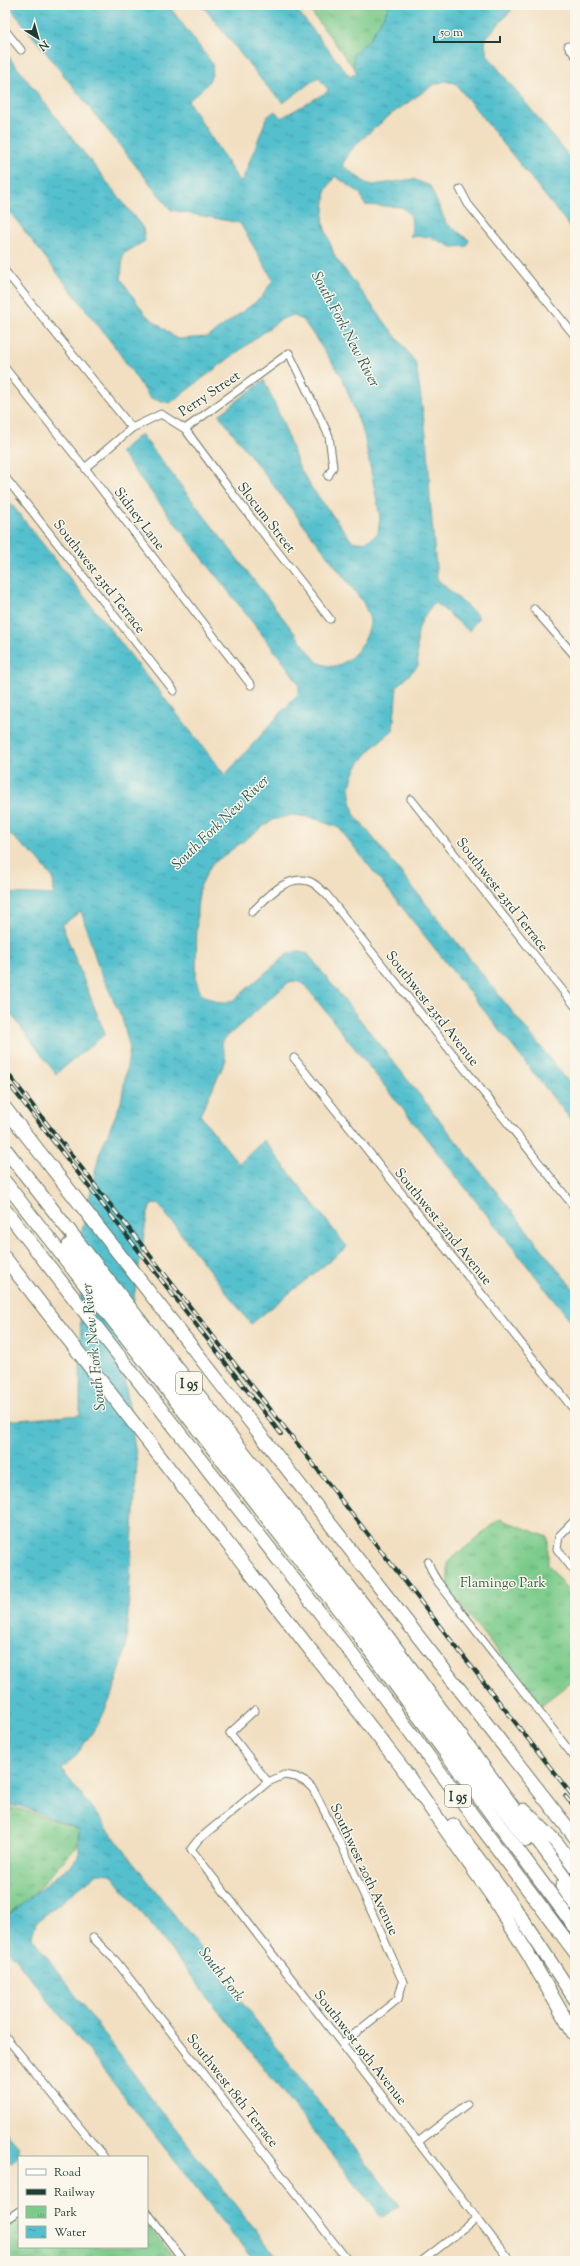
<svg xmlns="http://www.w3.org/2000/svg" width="580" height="2266" viewBox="0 0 580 2266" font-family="'Sorts Mill Goudy',serif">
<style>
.park{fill:url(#park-tufts);stroke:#4d8460}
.water{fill:url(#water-ripples);stroke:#3a7e80}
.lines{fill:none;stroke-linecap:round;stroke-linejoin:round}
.minor-casing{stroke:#697665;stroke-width:9}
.motorway-casing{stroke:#697665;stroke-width:15}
.minor{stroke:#fff;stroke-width:7}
.motorway{stroke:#fff;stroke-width:13}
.rail-casing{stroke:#1f3d34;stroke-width:4}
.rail{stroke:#fbf7ec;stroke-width:2.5;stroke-dasharray:8;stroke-linecap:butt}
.labels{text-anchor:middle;stroke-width:3;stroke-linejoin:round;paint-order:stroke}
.shield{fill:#fbf7ec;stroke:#61756b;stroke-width:1}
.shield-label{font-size:13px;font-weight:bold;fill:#1f3d34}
.street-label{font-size:14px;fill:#1f3d34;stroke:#fbf7ec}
.park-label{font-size:14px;fill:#36604a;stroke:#fbf7ec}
.water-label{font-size:15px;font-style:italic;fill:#2c5e5a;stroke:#fbf7ec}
</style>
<defs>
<pattern id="park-tufts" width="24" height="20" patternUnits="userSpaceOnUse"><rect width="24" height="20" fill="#7bcb8b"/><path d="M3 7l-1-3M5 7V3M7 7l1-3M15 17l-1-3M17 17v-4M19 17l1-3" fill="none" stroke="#64a672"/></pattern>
<pattern id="water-ripples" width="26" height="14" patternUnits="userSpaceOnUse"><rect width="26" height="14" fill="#54c0cd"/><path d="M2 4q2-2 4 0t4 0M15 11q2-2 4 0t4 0" fill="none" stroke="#459da7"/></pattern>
</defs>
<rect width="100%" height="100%" fill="#fbf7ec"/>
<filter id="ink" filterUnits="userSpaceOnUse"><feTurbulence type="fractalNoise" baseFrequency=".025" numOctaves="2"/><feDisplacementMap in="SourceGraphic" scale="8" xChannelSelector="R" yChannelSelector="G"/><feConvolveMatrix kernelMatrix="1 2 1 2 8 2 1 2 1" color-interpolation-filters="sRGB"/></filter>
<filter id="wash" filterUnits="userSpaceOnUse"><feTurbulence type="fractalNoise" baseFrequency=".012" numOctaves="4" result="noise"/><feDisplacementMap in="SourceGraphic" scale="16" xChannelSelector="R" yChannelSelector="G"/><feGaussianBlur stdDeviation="0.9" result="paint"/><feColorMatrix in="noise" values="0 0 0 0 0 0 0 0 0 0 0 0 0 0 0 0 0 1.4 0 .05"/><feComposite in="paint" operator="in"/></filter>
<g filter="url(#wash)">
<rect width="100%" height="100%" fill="#f2dfc1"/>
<path class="park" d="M306,5H390L369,40L354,53L353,67Z
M500,1519L548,1537V1564L575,1601V1679L540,1706L448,1589V1562Z
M20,1809L79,1829L77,1846L29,1899L5,1916V1810Z
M19,2220V2247H147V2224L177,2261H5V2230Z"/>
<path class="water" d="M8,5H168L212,63C216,81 201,90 188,101L239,181H242L267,117L275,111L281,118L327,92L328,89L318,77L283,103L264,83L202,5H293L350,77L357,72L353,67L354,53L369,40L390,5H516L486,38L485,45L488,56L575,164V233L455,83L445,81L433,85L390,115L354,146L342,165L366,183L373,185L413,179L430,186L446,223L469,240L467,246L452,247L430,237L410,236L412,229L411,216L402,207L365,205L360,193L335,176L326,190L323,223L335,257L416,363L428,449L430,499L437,579L479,617L469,631L435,602C415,624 416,637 418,666L397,687L393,730C374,746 353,762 350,789C349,797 353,806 354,814L575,1090V1125L339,828L310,817L292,815L272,820L211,865L200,887L197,908L196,980L201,994L219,1003L234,1000L286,955L297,951L308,954L575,1291V1326L303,983L296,981L289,982L221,1042L226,1060L200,1115L239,1164L264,1140L347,1247L251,1324L158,1204L151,1205L147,1216L123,1366L137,1462L126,1647L113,1693L100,1721L78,1753L62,1770L399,2205L382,2218L111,1874L98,1873L36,1922L32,1937L148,2093L279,2261H254L6,1947V1917L79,1858V1829L20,1806L5,1808V1421L80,1415L81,1235L99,1155L121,1102L130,1049L122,1018L99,969L81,911L62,925L105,1034L56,1074L5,1006V893L54,895L53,878L37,858L5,830V496L225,775L299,693V684L288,668L120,452L141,434L317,662C322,664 329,667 335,666C353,661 368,641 370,622C370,617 365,608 363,602L219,415L264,380L283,423L298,465L311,487L352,541C364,544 369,541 378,533L380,517L364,435L342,377L304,321L293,315L280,320L170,403L150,398L115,347L5,206V52L143,228L145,241L123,254L121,279L145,314L177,339L208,337L261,298L273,280L240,223L171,210Z
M5,2132L18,2146L20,2155L12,2163H5Z"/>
</g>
<g filter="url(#ink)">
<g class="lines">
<g class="minor-casing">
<path id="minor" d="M5,30L21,50
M568,46L575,55
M460,189L468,204L575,336
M5,271L132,428
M5,368L85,468L251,685
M185,429L236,498L330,619
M85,468L132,428L161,414L185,429L289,353L329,436L333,467L328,476
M5,477L174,691
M534,609L575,656
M411,799L575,1006
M252,912C267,898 285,875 308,881C314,882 321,890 326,894L575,1208
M294,1058L575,1411
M575,1520L559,1536L557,1549L575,1572
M428,1562L433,1574L438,1582L575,1758
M255,1710L230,1733L268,1782
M93,1938L116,1961L348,2261
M5,2036L104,2157
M342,2044L398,1999L403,1982L343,1848L313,1789L307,1783L296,1777L284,1775L268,1782L198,1840L191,1849L510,2261
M418,2142L467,2104
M147,2212L184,2261
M5,2221L19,2211
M422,2261L476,2219"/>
</g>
<g class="motorway-casing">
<path id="motorway" d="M5,1108L575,1837
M5,1149L373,1617L575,1891
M5,1182L357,1633L575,1927
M5,1210L342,1641L575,1952
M69,1245L364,1623L527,1840
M5,1258L401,1766L494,1899L528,1954L575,2036
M524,1810L556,1842L575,1867
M453,1825L512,1904L575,1999
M562,1886L575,1904"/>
</g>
<use href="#minor" class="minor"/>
<use href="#motorway" class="motorway"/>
<g class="rail-casing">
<path id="rail" d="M5,1070L575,1799
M12,1088L281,1434
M565,1796L575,1808"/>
</g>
<use href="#rail" class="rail"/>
</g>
</g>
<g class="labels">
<g class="shield">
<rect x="176" y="1372" width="26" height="22" rx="3"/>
<rect x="445" y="1785" width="26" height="22" rx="3"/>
</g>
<g class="shield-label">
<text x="189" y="1388">I 95</text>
<text x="458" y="1801">I 95</text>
</g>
<g class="street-label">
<text transform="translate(209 393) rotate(-34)" y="5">Perry Street</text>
<text transform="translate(267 517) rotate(52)" y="5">Slocum Street</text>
<text transform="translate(140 518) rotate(53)" y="5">Sidney Lane</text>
<text transform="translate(100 576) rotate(52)" y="5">Southwest 23rd Terrace</text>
<text transform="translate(503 894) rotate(52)" y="5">Southwest 23rd Terrace</text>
<text transform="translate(433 1008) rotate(52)" y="5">Southwest 23rd Avenue</text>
<text transform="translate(444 1226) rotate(51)" y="5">Southwest 22nd Avenue</text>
<text transform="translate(365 1869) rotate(65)" y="5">Southwest 20th Avenue</text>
<text transform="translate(361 2047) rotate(52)" y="5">Southwest 19th Avenue</text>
<text transform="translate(233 2090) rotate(52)" y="5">Southwest 18th Terrace</text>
</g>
<g class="park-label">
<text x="503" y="1587">Flamingo Park</text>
</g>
<g class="water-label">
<text transform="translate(346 329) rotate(62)" y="5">South Fork New River</text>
<text transform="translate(220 822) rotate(-44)" y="5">South Fork New River</text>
<text transform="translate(93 1347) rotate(-96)" y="5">South Fork New River</text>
<text transform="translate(222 1974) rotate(52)" y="5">South Fork</text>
</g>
</g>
<rect width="580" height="2266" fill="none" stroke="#fbf7ec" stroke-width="20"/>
<rect x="18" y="2156" width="130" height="92" fill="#fbf7ec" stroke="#a3ada2"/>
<rect x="26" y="2169" width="20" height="6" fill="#ffffff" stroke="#a3ada2"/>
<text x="54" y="2176" font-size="12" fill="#1f3d34">Road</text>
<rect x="26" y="2189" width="20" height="6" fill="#1f3d34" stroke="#a3ada2"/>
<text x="54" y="2196" font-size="12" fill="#1f3d34">Railway</text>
<rect x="26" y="2206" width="20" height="12" fill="url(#park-tufts)" stroke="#a3ada2"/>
<text x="54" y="2216" font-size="12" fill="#1f3d34">Park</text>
<rect x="26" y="2226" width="20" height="12" fill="url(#water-ripples)" stroke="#a3ada2"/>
<text x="54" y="2236" font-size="12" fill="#1f3d34">Water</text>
<g transform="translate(38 38) rotate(143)" stroke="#fbf7ec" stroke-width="3" paint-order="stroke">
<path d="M0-3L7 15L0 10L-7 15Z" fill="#1f3d34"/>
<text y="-6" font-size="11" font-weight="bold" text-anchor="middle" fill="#1f3d34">N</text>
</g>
<path d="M434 36v6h66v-6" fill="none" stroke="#1f3d34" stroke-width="2"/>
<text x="440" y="36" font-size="12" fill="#1f3d34" stroke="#fbf7ec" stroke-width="3" paint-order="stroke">50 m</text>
</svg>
